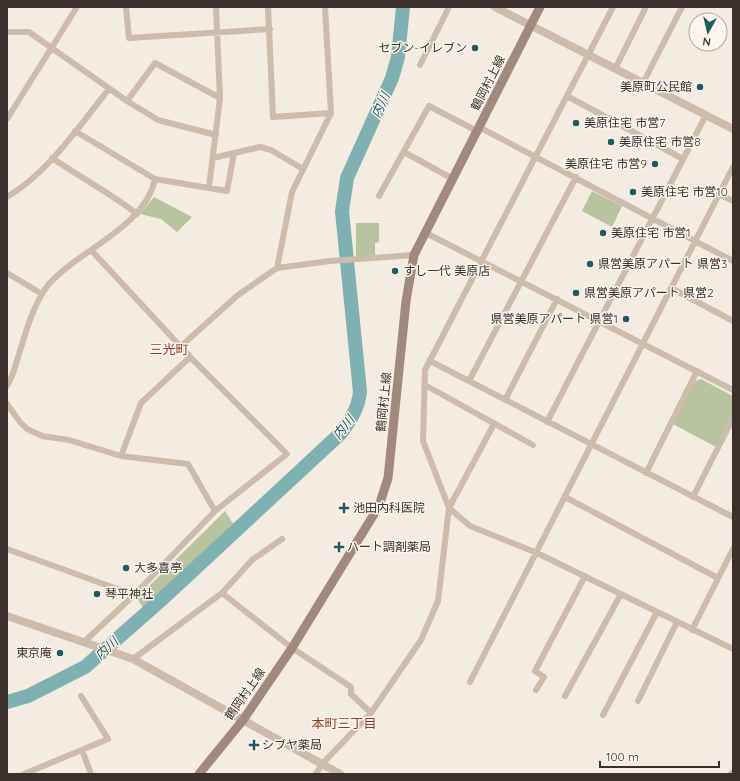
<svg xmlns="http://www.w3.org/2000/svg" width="740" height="781" viewBox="0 0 740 781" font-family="Quicksand,'Noto Sans JP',sans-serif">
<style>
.green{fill:#b8c4a0}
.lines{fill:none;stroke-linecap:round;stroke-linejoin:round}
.river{stroke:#7fb0b2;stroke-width:14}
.minor{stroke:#cdbbac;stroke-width:6}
.tertiary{stroke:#cdbbac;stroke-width:8}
.secondary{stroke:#a18a7d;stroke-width:9}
.poi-dot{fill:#1f5a5e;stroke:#fbf5ee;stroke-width:1.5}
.labels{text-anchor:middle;stroke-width:3;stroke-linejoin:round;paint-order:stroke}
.poi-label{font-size:12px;fill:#3b302b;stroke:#fbf5ee;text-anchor:start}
.street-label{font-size:12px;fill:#3b302b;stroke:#fbf5ee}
.water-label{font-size:13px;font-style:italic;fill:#1f5a5e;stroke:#fbf5ee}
.neighbourhood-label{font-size:13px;fill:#8c3b22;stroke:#fbf5ee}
</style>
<rect width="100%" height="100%" fill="#f4ebe1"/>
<path class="green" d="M592,191L622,206L612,227L582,211Z
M154,197L192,217L177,232L161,219L140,214Z
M356,223H379V242L375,243V256H356Z
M701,379L733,396V414L716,447L673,424L693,382Z
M225,511L234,525L145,611L137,598Z"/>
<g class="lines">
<path class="river" d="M7,702L28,696L85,667L160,601L341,433C351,419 358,409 360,392L342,211L347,178L392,78L398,57L403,7"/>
<path class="minor" d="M126,7L129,38L270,29
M268,7L273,117L331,113
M613,7L425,370L423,441L449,508L470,526L537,553L733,649
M7,32H29L127,101L158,120L216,135
M420,65L449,7
M615,69L646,7
M643,83L682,7
M567,96L683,159
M127,101L155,63L220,98
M7,119L77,7
M479,127L733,261
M75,131L155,179L227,191L234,153
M404,152L453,179
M52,158C80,177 110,193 137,214
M213,158L260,147L271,150L303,169
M209,187L220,98L216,7
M719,194L733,201
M379,196L429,106L477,131
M7,197C48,173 79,126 109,89
M426,233L733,390
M277,268L292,192L331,113L325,7
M7,273L42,294
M671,288L733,321
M180,347L238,295L277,268L330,261L414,255
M430,361L733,517
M469,381L576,177
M425,385L533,445
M7,386L12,376C22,348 30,308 48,285C78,250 145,228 155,179
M505,400L557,299
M7,404L20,422L27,429L42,436L69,440L121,456L188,464L215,511
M547,422L706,115
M121,456L141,403L190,357
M646,473L697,371
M565,497L718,578
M693,497L733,418
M7,549L134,595
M222,593L292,648L351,687V694L371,713
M692,630L733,549
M84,642L134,595L215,511L287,454L195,362L91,250
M133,659L222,593L252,560L282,539
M470,682L733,167
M536,690L544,677L535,671L585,576
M565,696L621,594
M638,701L677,622
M603,715L657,612
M82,750L91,774
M24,774L108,739L81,696
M316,774L322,764L371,713L421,640L438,601L449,508L494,424"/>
<path class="tertiary" d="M495,7L733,129
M7,616L133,659L340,774
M732,774L733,773"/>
<path class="secondary" d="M199,774L243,720L292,648L379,506L388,478L406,301L414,255L540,7"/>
</g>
<g class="poi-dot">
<circle cx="475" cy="48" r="4"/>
<circle cx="700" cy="87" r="4"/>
<circle cx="576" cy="123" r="4"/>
<circle cx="611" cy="142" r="4"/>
<circle cx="655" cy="164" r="4"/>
<circle cx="633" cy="192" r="4"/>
<circle cx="603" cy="233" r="4"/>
<circle cx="590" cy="264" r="4"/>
<circle cx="395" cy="271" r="4"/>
<circle cx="576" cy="293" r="4"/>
<circle cx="626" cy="319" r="4"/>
<path d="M342 502h4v4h4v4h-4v4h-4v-4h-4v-4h4z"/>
<path d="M337 541h4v4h4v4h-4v4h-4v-4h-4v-4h4z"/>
<circle cx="126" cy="568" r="4"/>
<circle cx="97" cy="594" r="4"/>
<circle cx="60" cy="653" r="4"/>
<path d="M252 739h4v4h4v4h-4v4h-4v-4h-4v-4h4z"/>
</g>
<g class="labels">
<g class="poi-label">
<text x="467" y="52" text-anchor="end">セブン-イレブン</text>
<text x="692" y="91" text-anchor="end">美原町公民館</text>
<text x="584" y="127">美原住宅 市営7</text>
<text x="619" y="146">美原住宅 市営8</text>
<text x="647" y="168" text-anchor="end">美原住宅 市営9</text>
<text x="641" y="196">美原住宅 市営10</text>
<text x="611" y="237">美原住宅 市営1</text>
<text x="598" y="268">県営美原アパート 県営3</text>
<text x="403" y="275">すし一代 美原店</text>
<text x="584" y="297">県営美原アパート 県営2</text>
<text x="618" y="323" text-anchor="end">県営美原アパート 県営1</text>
<text x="353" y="512">池田内科医院</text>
<text x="347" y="551">ハート調剤薬局</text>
<text x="134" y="572">大多喜亭</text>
<text x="105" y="598">琴平神社</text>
<text x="52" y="657" text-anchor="end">東京庵</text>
<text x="262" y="749">シブヤ薬局</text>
</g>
<g class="street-label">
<text transform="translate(488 83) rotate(-63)" y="4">鶴岡村上線</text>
<text transform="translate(384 402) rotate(-84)" y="4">鶴岡村上線</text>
<text transform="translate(245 694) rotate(-55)" y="4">鶴岡村上線</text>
</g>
<g class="water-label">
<text transform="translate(380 105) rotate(-65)" y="5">内川</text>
<text transform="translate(343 427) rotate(-51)" y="5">内川</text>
<text transform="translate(106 648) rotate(-43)" y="5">内川</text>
</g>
<g class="neighbourhood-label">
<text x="169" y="354">三光町</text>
<text x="344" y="728">本町三丁目</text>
</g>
</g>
<rect width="740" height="781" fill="none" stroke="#3b302b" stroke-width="16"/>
<g transform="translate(708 32) rotate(188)"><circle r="19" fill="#fbf5ee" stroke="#aea6a0"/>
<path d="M0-3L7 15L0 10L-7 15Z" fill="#1f5a5e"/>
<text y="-6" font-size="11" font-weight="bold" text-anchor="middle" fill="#3b302b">N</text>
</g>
<path d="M600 761v6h119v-6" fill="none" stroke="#3b302b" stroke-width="2"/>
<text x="606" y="761" font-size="12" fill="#3b302b" stroke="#fbf5ee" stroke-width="3" paint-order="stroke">100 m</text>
</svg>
